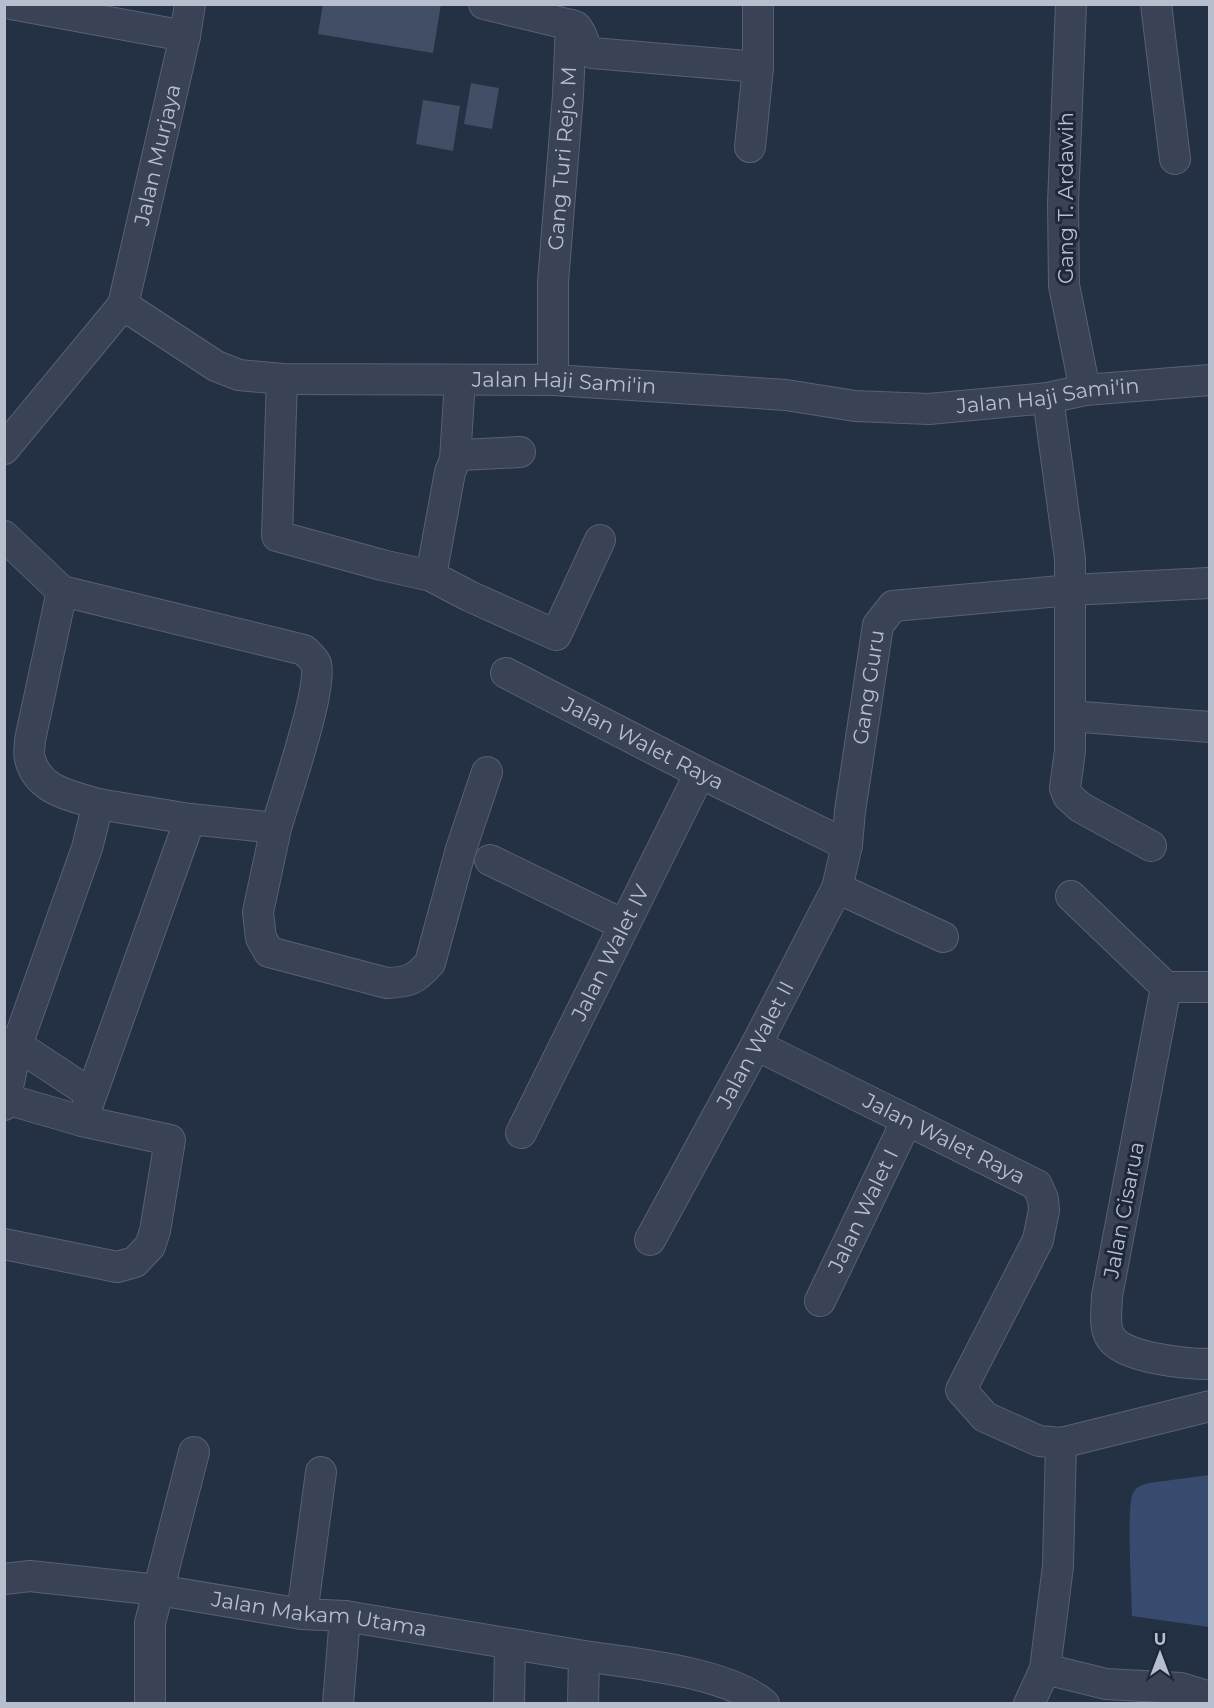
<svg xmlns="http://www.w3.org/2000/svg" width="1214" height="1708" viewBox="0 0 1214 1708" font-family="Montserrat,sans-serif">
<style>
.water{fill:#374b6e}
.building{fill:#414e66}
.lines{fill:none;stroke-linecap:round;stroke-linejoin:round}
.minor-casing{stroke:#586172;stroke-width:32}
.minor{stroke:#394355;stroke-width:30}
.labels{text-anchor:middle;stroke-width:6;stroke-linejoin:round;paint-order:stroke}
.street-label{font-size:21px;fill:#b7bfce;stroke:#1e283a}
</style>
<rect width="100%" height="100%" fill="#243145"/>
<path class="water" d="M1209,1475V1627L1132,1616C1132,1596 1126,1506 1133,1493C1137,1486 1142,1485 1149,1483Z"/>
<path class="building" d="M323,4H441L433,53L318,34Z
M471,83L499,88L492,129L464,124Z
M423,100L460,106L453,151L416,144Z"/>
<g class="lines">
<g class="minor-casing">
<g id="minor">
<path d="M11,4L185,36"/>
<path d="M484,4L575,26C584,33 582,47 592,53L758,67"/>
<path d="M1071,4L1063,203L1064,285L1085,390"/>
<path d="M1156,4L1175,159"/>
<path d="M750,147L758,67V4"/>
<path id="s1" d="M123,305L185,36L190,4"/>
<path d="M282,379L277,536L382,565L431,576L469,596L556,635L600,540"/>
<path id="s2" d="M553,380V282L568,95L571,25"/>
<path d="M1048,398L1070,559V751L1065,788L1068,796L1080,807L1151,846"/>
<path id="s3" d="M4,449L123,305L216,366L239,375L282,379L553,380L786,395L855,406L929,409L1048,398L1085,390L1210,380"/>
<path d="M455,460L461,455L520,452"/>
<path d="M4,536L62,591L304,650C308,654 314,659 316,664C323,689 285,797 276,828L190,819L98,804"/>
<path d="M431,576L450,472L455,460L460,380"/>
<path id="s4" d="M506,673L700,773L847,845"/>
<path d="M1070,716L1210,727"/>
<path d="M276,828L258,912L261,938L269,952L387,983C409,982 415,980 430,963L461,849L487,772"/>
<path d="M490,860L624,925"/>
<path d="M837,888L943,937"/>
<path d="M1071,896L1166,987H1210"/>
<path d="M1166,987L1107,1296C1107,1309 1103,1327 1111,1338C1123,1358 1187,1364 1210,1364"/>
<path d="M4,1042L17,1045L91,1094"/>
<path id="s5" d="M756,1045L1037,1185L1043,1199L1044,1210L1038,1240L961,1390L985,1417L1039,1441L1061,1443L1210,1406"/>
<path d="M4,1105L17,1045L87,848L98,804C72,796 38,791 30,759C28,754 30,746 30,740L62,591"/>
<path d="M82,1121L190,819"/>
<path id="s6" d="M521,1133L700,773"/>
<path id="s7" d="M650,1240L756,1045L837,888L847,845L850,811L878,625L893,606L1071,590L1209,583"/>
<path d="M4,1244L117,1267L135,1262L150,1246L155,1231L170,1140L82,1121L6,1099"/>
<path id="s8" d="M820,1301L907,1120"/>
<path id="s9" d="M4,1579L30,1576L158,1590L302,1614L345,1616L584,1656L583,1704"/>
<path d="M302,1614L321,1472"/>
<path d="M584,1656C633,1663 727,1672 764,1704"/>
<path d="M1045,1669L1106,1684L1181,1688L1210,1697"/>
<path d="M150,1704V1623L194,1452"/>
<path d="M338,1704L345,1616"/>
<path d="M509,1704L510,1644"/>
<path d="M1029,1704L1045,1669L1058,1566L1061,1443"/>
</g>
</g>
<use href="#minor" class="minor"/>
</g>
<g class="labels">
<g class="street-label">
<text dy="7" stroke="none"><textPath href="#s1" startOffset="154">Jalan Murjaya</textPath></text>
<text dy="7" stroke="none"><textPath href="#s2" startOffset="222">Gang Turi Rejo. M</textPath></text>
<text transform="translate(1066 198) rotate(-90)" y="7">Gang T. Ardawih</text>
<text dy="7" stroke="none"><textPath href="#s3" startOffset="648">Jalan Haji Sami'in</textPath></text>
<text dy="7" stroke="none"><textPath href="#s3" startOffset="1134">Jalan Haji Sami'in</textPath></text>
<text dy="7" stroke="none"><textPath href="#s7" startOffset="602">Gang Guru</textPath></text>
<text dy="7" stroke="none"><textPath href="#s4" startOffset="154">Jalan Walet Raya</textPath></text>
<text dy="7" stroke="none"><textPath href="#s6" startOffset="201">Jalan Walet IV</textPath></text>
<text dy="7" stroke="none"><textPath href="#s7" startOffset="222">Jalan Walet II</textPath></text>
<text dy="7" stroke="none"><textPath href="#s5" startOffset="210">Jalan Walet Raya</textPath></text>
<text transform="translate(1124 1210) rotate(-79)" y="7">Jalan Cisarua</text>
<text dy="7" stroke="none"><textPath href="#s8" startOffset="100">Jalan Walet I</textPath></text>
<text dy="7" stroke="none"><textPath href="#s9" startOffset="318">Jalan Makam Utama</textPath></text>
</g>
</g>
<rect width="1214" height="1708" fill="none" stroke="#b7bfce" stroke-width="12"/>
<g transform="translate(1160 1654)" stroke="#1e283a" stroke-width="4.5" paint-order="stroke">
<path d="M0-4.5L10 22L0 15L-10 22Z" fill="#b7bfce"/>
<text y="-9" font-size="16" font-weight="bold" text-anchor="middle" fill="#b7bfce">U</text>
</g>
</svg>
